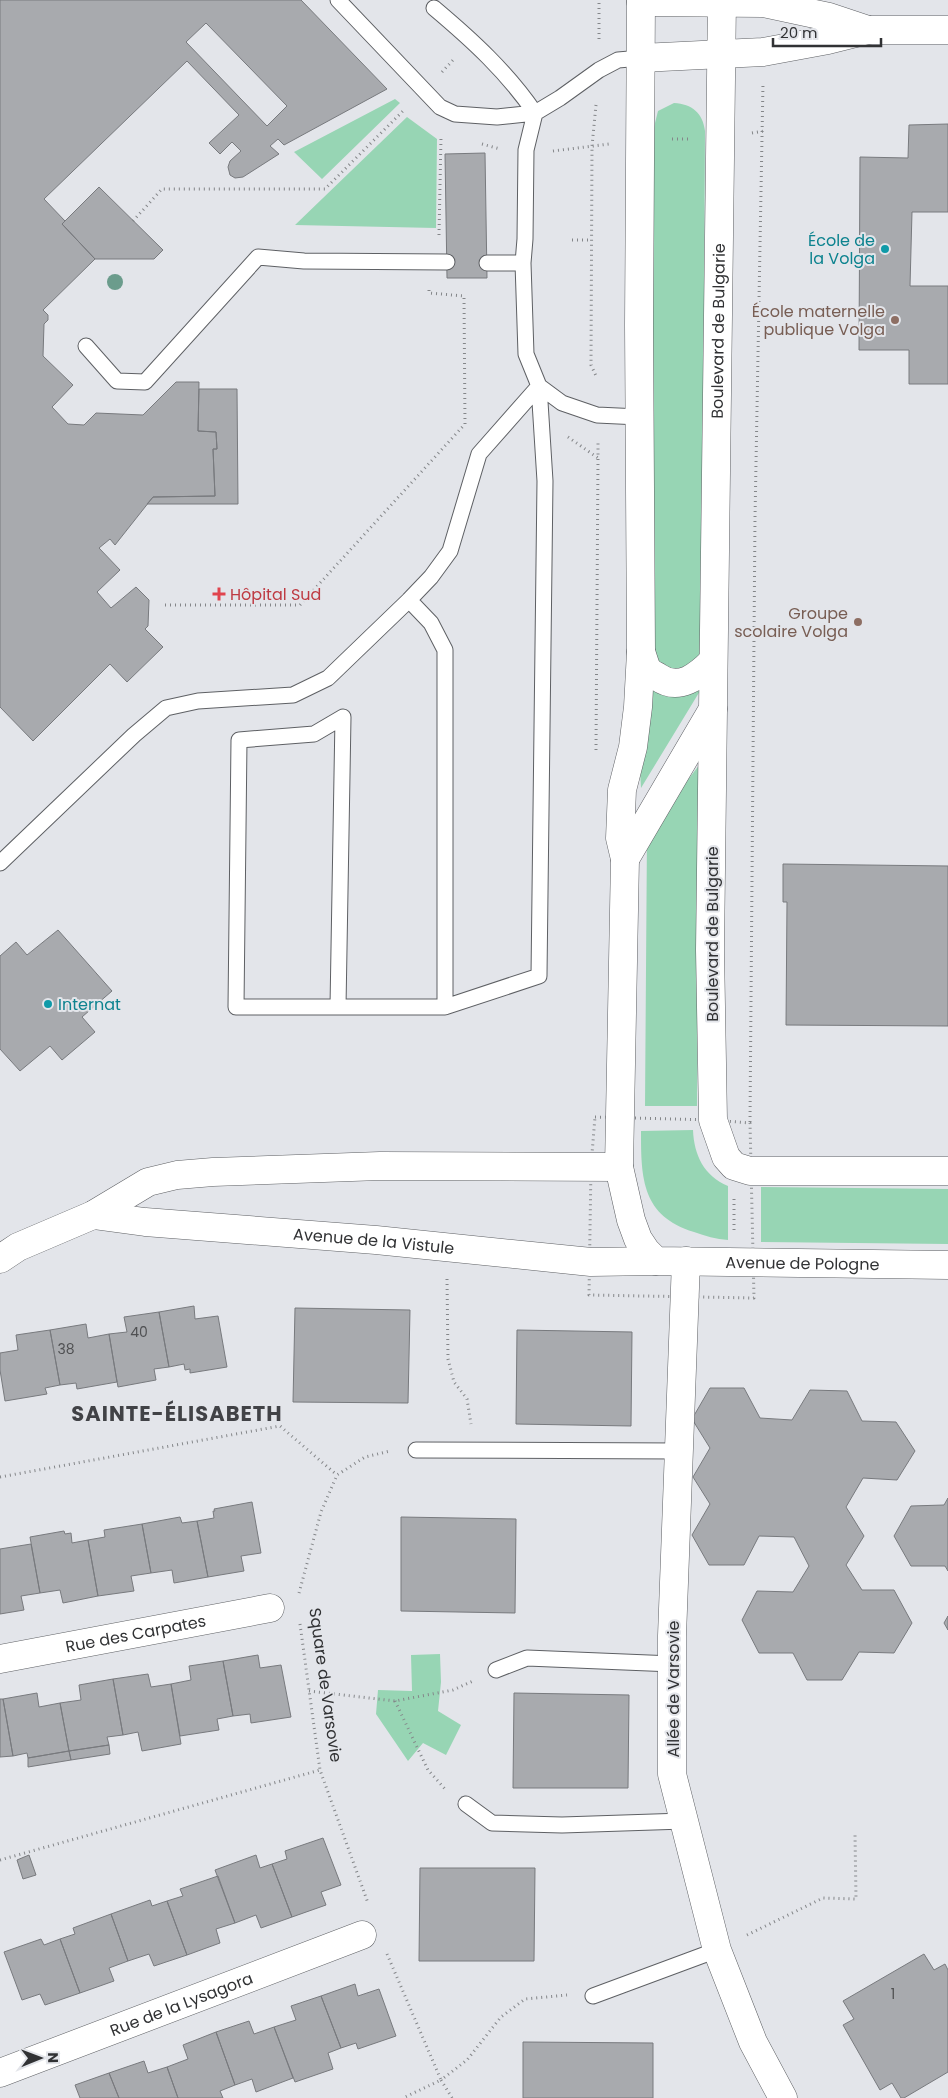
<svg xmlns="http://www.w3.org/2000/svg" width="948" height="2098" viewBox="0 0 948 2098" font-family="Poppins,sans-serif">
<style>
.green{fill:#97d5b4}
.building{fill:#a8aaae;stroke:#787a7e;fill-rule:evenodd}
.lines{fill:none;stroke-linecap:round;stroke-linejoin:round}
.service-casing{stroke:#5e6064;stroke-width:17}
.minor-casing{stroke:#5e6064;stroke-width:29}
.tertiary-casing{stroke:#5e6064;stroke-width:29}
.path{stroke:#848689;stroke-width:3;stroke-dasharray:1 4;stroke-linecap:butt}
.service{stroke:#fff;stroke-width:15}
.minor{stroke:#fff;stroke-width:28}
.tertiary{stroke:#fff;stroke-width:28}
.tree{fill:#6b9c8c}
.culture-dot{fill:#0f9aa8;stroke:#e3e5ea;stroke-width:2}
.education-dot{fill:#8d6e63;stroke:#e3e5ea;stroke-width:2}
.health-dot{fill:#e0444e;stroke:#e3e5ea;stroke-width:2}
.labels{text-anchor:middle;stroke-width:4;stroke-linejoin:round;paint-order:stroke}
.number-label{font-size:14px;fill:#4f5052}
.culture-label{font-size:16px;fill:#0d838f;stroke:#e3e5ea;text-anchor:end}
.education-label{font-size:16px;fill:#785e54;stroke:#e3e5ea;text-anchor:end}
.street-label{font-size:16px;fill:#313234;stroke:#e3e5ea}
.health-label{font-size:16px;fill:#be3a42;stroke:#e3e5ea;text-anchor:start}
.district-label{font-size:21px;font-weight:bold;letter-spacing:1px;fill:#414246;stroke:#e3e5ea}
</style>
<rect width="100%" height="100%" fill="#e3e5ea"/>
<path class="green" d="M395,99L400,103L322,179L294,152Z
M674,103C692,104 703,113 705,131L702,635C700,660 701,658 679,671L663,667L649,652L653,131L658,111Z
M407,117L437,139L436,228L295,225Z
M701,684L700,691L641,788L640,770L651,686Z
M700,764L697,1106H645L647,833Z
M693,1130C694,1155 704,1176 728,1186V1240C716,1239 705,1236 694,1232C642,1216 641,1179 641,1131Z
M761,1187L948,1189V1244L761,1242Z
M440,1654L441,1682L438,1711L461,1725L446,1755L423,1743L408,1761L376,1714L378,1690L412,1691L411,1655Z"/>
<path class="building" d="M0,0H301L387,89L284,145L278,139L270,146L279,154L243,177L235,178L230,175L228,167L230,161L241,151L232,142L220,154L209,143L239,115L187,61L44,199L65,221L62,224L95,259L43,310L48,315V320L44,324L43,356L73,385L52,407L68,424L84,425L96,413L143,415L176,382H199L198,431L216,432L217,449H213L215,496L153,497L115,545L110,539L99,548L120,570L97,592L111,608L136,587L149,600L148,626L145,629L163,647L127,682L110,664L33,741L0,707ZM206,23L287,106L267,126L186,42Z
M948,124V212H912L910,286H948V384H909V350H859L860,157L908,158L909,125Z
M485,153L487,278H447L445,154Z
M99,187L163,250L154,259H95L62,224Z
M199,389H237L238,504H147L153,497L215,496L213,449H217L216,432L198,431Z
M783,864L948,866V1026L786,1025L787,902H783Z
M58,930L112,991L82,1017L95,1032L62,1060L50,1046L20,1071L0,1049V956L16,942L27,955Z
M194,1306L195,1319L218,1316L227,1367L190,1373V1369L185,1370L184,1364L169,1367L159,1312Z
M295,1308L410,1310L408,1403L293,1402Z
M159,1312L169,1367L154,1369L156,1380L118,1387L109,1334L127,1332L124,1317Z
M86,1324L88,1338L109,1334L117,1382L77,1389L76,1383L60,1385L50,1330Z
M50,1330L60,1385L45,1388L47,1394L5,1401L0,1370V1353L18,1350L16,1335Z
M517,1330L632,1332L631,1426L516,1424Z
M710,1388H744L760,1418L792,1420L810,1390L847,1391L862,1421L896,1422L915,1451L897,1480L863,1478L846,1507L864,1536L846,1565L862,1590H894L912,1623L894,1653L859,1652L842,1680H807L793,1653H759L742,1620L757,1591L793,1592L809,1566L794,1537L759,1536L744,1565H709L692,1535L710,1504L693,1477L710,1448L692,1419Z
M948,1498V1571L945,1566H911L894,1536L911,1506L944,1505Z
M252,1502L261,1553L241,1556L244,1571L208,1577L197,1521L214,1518L213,1511H215L214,1509Z
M180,1517L182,1523L197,1521L208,1577L174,1583L172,1570L151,1573L142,1524Z
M401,1517L516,1519L515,1613L401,1611Z
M142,1524L151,1573L131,1576L134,1591L98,1596L88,1540L105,1537L104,1530Z
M64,1531L65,1534L71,1533L72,1543L88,1540L98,1596L63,1603L60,1590L40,1593L30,1537Z
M31,1544L40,1593L21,1596L24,1610L0,1614V1549Z
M948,1616V1630L944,1623Z
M258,1655L260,1668L281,1665L291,1717L251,1723L250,1714L233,1716L223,1661Z
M223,1661L233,1716L217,1719L219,1730L180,1736L171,1684L191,1680L189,1666Z
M148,1674L151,1687L171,1684L181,1744L142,1751L138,1732L123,1735L113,1679Z
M113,1679L123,1735L107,1737L109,1745L69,1751L60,1703L81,1700L79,1685Z
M37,1693L39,1707L60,1703L69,1751L28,1758L27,1753L13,1756L3,1699Z
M514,1693L629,1695L628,1788H513Z
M0,1699H3L13,1756L0,1757Z
M109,1745L110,1754L71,1760L69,1751Z
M69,1751L71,1760L28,1767V1758Z
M323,1838L341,1885L321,1892L326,1905L292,1917L272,1864L287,1859L285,1851Z
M29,1855L36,1875L23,1879L17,1860Z
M256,1855L260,1868L272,1864L292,1917L261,1928L256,1915L235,1923L215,1870Z
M420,1868H535L534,1961H419Z
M218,1876L235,1923L216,1929L220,1943L187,1955L167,1901L183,1896L180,1889Z
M150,1900L152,1906L167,1901L187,1955L154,1966L149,1954L128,1961L111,1914Z
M111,1914L128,1961L109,1968L114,1981L80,1993L60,1939L75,1934L73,1928Z
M41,1939L44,1945L60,1939L80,1993L45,2005L40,1994L22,2000L4,1952Z
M924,1954L934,1970L945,1964L948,1970V2072L904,2098H901L892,2083L880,2090L843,2025L854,2019L843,2001Z
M355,1984L358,1996L379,1989L396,2036L358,2049L356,2043L341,2048L321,1996Z
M321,1996L341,2048L328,2053L333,2069L295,2082L274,2027L296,2020L291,2006Z
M249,2021L254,2034L274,2027L293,2078L256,2092L252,2079L235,2085L216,2032Z
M216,2032L235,2085L220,2091L223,2098H178L167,2067L188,2059L183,2045Z
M523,2042L653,2043V2098H523Z
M144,2061L148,2073L167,2067L178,2098H119L109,2073Z
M109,2073L119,2098H80L75,2085Z"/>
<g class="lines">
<g class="service-casing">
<path id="service" d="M338,0L440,107L455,114L497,117L535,113L560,98L599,70L618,60L641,58
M434,8C472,40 507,72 535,113
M487,263H523
M86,346L117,381L145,382L258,257L304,261L447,262
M539,386L562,403L597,415L639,417
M409,600L431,623L445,650V1007L539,976L545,481L539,386L526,354L523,263L525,239L526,150L535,113
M0,863L134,735L166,708L198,701L293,695L328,678L409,600L431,577L450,551L479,454L539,386
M338,1007L343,717L314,734L239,740L236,1007H445
M416,1450L679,1451
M496,1670L527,1658L673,1664
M466,1804L492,1823L562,1825L684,1821
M593,1996L717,1950"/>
</g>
<g class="minor-casing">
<g id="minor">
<path d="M641,2L763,3L829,17L868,30"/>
<path d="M641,58L763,52L828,40L868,30H948"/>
<path d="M641,652C643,657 645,666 648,670C650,673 655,675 658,677C679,692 698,676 713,661"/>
<path d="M713,709L710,950L713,1120L726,1157L734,1166L750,1171H948"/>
<path id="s1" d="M93,1215L145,1222L376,1240L591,1262L656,1261"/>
<path d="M0,1259L18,1247L93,1215L148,1182L177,1175L213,1172L380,1166L619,1167"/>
<path d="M686,1261L672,1636V1774L717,1950L753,2042L783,2098"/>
<path id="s2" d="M0,1659L270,1608"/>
<path id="s3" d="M0,2073L362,1935"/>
</g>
</g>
<g class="tertiary-casing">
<g id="tertiary">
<path id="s4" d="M641,0L639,325L641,652L638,707L633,747L622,790L620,838L625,859L619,1167L631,1220L638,1239L646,1251L656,1261L948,1265"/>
<path id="s5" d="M625,859L713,709L722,0"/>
</g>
</g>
<path class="path" d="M599,39V0
M442,72L453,60
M596,105L592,146L591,365L597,378
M752,133L764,131
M672,139H689
M482,144L500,149
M553,151L609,144
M133,221L162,189H325L405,109
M439,235L441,137
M572,240H591
M568,437L598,458V443
M165,605H300L465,424L464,296L429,293V289
M596,750L598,458
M595,1117L713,1120L750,1123L754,1298L589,1295L591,1166Z
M750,1122L755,518L763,83
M734,1230V1199
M447,1279L448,1359L454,1382L467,1399L471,1424
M0,1477L280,1426L337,1475
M299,1593L321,1512L337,1475L365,1457L390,1451
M300,1624L320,1770L368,1903
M309,1691L395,1701L453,1690L473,1681
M395,1701L428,1770L445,1789
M0,1860L320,1770
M747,1935L823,1898L856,1899L855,1834
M387,1954L441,2080L403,2098
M452,2098L441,2080L467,2060L501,2017L525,1999L567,1995"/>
<use href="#service" class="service"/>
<use href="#minor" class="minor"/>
<use href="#tertiary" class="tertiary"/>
</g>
<circle class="tree" cx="115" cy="282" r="8"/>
<g class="culture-dot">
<circle cx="885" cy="249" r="5"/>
<circle cx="48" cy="1004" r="5"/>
</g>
<g class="education-dot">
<circle cx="895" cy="320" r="5"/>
<circle cx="858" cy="622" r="5"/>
</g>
<path class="health-dot" d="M216.5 586.5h5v5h5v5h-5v5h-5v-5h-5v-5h5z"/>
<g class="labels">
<g class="number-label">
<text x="139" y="1337">40</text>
<text x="66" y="1354">38</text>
<text x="893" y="1999">1</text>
</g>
<g class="culture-label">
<text x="875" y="246">École de<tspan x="875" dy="18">la Volga</tspan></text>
<text x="58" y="1010" text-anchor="start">Internat</text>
</g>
<g class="education-label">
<text x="885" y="317">École maternelle<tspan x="885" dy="18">publique Volga</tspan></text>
<text x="848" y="619">Groupe<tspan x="848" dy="18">scolaire Volga</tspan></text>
</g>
<g class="street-label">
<text dy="6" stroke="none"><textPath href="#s5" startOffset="552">Boulevard de Bulgarie</textPath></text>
<text transform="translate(712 934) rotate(-90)" y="6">Boulevard de Bulgarie</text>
<text dy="6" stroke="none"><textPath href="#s1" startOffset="282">Avenue de la Vistule</textPath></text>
<text dy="6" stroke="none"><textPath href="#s4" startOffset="1419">Avenue de Pologne</textPath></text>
<text dy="6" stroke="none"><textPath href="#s2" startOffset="138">Rue des Carpates</textPath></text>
<text transform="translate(326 1685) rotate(82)" y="6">Square de Varsovie</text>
<text transform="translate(673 1689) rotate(-90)" y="6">Allée de Varsovie</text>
<text dy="6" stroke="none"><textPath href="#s3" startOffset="194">Rue de la Lysagora</textPath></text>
</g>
<g class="health-label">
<text x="230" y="600">Hôpital Sud</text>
</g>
<g class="district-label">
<text x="177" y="1421">SAINTE-ÉLISABETH</text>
</g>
</g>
<g transform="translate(40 2058) rotate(89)" stroke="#e3e5ea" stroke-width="4" paint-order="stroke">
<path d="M0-4L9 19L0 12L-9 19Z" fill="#313234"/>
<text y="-8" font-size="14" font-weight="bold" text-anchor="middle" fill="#313234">N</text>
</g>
<path d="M773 38v8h108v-8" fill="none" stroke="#313234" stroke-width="2.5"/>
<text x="780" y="38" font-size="15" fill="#313234" stroke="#e3e5ea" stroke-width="4" paint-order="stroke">20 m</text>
</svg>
